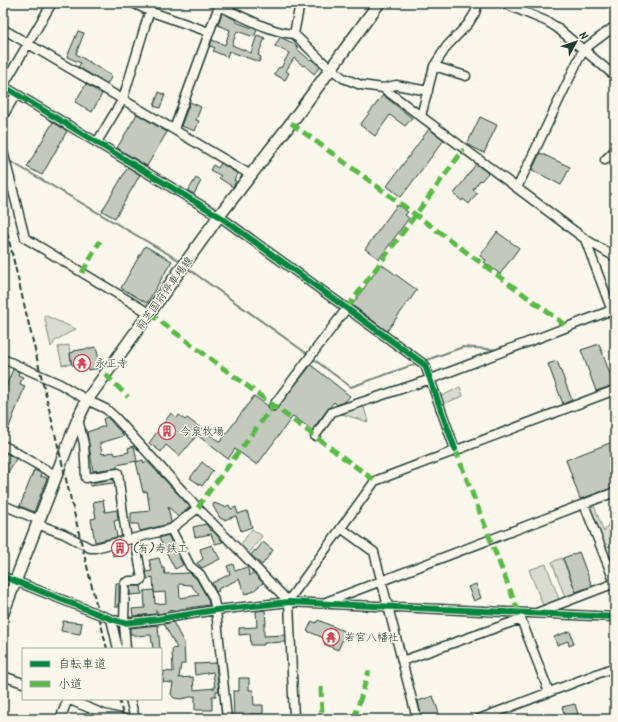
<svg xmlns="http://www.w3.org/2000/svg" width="618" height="722" viewBox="0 0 618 722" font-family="Kalam,'Klee One',sans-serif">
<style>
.green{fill:#dbdcd1;stroke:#7d8c82}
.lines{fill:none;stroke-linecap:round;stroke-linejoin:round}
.stream{stroke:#74847b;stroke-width:2}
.building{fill:#c4c9be;stroke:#1f3d34;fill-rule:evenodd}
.minor-casing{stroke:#1f3d34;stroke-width:11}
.secondary-casing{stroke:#1f3d34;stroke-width:14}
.minor{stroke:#fbf7ec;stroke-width:8}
.secondary{stroke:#fbf7ec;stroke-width:11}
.rail{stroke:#1f3d34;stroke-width:2;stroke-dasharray:6 3;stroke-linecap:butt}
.quiet{stroke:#58b947;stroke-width:5;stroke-dasharray:10 5;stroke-linecap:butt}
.cycleway-casing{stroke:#fbf7ec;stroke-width:8}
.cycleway{stroke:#00873e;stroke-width:6}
.labels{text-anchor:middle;stroke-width:3;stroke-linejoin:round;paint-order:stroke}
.street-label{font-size:11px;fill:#1f3d34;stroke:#fbf7ec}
.poi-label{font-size:11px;fill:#1f3d34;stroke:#fbf7ec;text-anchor:start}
</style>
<rect width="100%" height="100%" fill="#fbf7ec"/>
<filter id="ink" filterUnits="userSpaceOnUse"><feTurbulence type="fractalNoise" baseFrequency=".025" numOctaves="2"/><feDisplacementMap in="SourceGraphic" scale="8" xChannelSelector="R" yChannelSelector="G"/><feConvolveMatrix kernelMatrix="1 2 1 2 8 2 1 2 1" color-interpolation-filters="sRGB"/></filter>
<g filter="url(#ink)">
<path class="green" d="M44,315L76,329L56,340L51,347Z
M69,345L71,364L62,365L58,347Z
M460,387L463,396L443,404L440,397Z
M363,403L368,422L335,412Z
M593,503L604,532L615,512V546L603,547L587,506Z
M252,529L262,536L247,556L239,547Z
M562,558L577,595L566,600L552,562Z
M546,564L560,602L544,608L529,570Z"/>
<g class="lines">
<path class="stream" d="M8,160L182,262
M187,268L309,355
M312,358L351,387L418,363
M424,361L463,347L499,350"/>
</g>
<path class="building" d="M222,13L236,20V22L257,30L254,37L237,31L232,45L251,53L257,35L265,38L258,55L261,57L259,62L229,51L227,57L213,51L215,48L210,46L212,40L225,45L230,30L218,25Z
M78,31L84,33L76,54L112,76L107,84L78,67L81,63L67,57Z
M280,37L295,44V46L298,47L297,49L310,60L311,59L320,67L314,74L304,65L303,66L294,58L286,71L289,73L285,80L274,74L279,67L281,68L289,53L275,46Z
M86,84L102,94L92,112L75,102Z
M159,92L165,95L160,108L154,106Z
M383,95L412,118L405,126L390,115L375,136L360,125Z
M190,102L201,107L196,120L199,121L195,131L181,126Z
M137,114L167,132L147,166L117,148Z
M480,117L497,125L484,153L467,144Z
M53,122L67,131L42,175L27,167Z
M429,129L444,140L401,197L387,186Z
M540,153L570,167L561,185L532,170Z
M221,163L238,174L234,180L236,181L233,187L219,178L221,176L210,170L213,165L218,168Z
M476,164L488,173L481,181L480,180L473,190L477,193L469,204L463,199L462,201L454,194Z
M128,167L140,175L115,218L102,211Z
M196,178L201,181L194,194L188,191Z
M397,205L408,212L405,215L409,218L379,259L365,249Z
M497,232L519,248L500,274L484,262L486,260L480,256Z
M145,246L172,261L147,303L121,288Z
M381,264L417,290L387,331L352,305Z
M599,344L614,385L596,391L581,350Z
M96,347L101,368L88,370L87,363L72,365L70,353L74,352V351Z
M557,361L572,400L563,404L548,364Z
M311,365L350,396L346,401L343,402L337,405L334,402L328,409L312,430L293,416L257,465L235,449L228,459L197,435L187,448H186L179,456L166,445L161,452L149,443L171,413L177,418L179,415L185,420L187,418L220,442L254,396L268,406L270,411H275Z
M13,369L19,372L18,375L23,377L20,384L25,386L4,440L3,394Z
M107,417L124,436L100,443L102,454L114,452L115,455L129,452L128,448L134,446L137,461L117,465V468L93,471L87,432L105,426L103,419Z
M615,441V487L580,499L566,460Z
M3,451L16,459L7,474L3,472Z
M143,460L144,464L147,461L190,507L178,517L168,506L171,522L169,524L140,531L138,524H131V513L150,511L147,491L143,492L136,462Z
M202,462L213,471L202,486L190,478Z
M34,470L41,473L40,476L47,478L34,512L20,506Z
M113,479L114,483L90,486V483Z
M103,500L105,512L117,510L118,520L114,521L117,537L95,542L91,519L96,518L93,502Z
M214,503L225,507L229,505L231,509L236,507L238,514L247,511L252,527L241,531L236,516L224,520L220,518L213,506Z
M206,524L211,531L212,530L223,542L215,544L211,534L195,537L193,527Z
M168,535L183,565L175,569L159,538Z
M263,542L273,550L262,565L251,555L255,550L256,551Z
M212,545L220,559L202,568L197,563L203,559L200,549Z
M126,546L127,553L113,556L112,550Z
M579,552L592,586L576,592L563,558Z
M159,558L162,568H164L165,574L190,573L194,577L196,578L208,599L209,605L167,611L168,612L158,614L156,610V614L133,616L132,609L145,608L144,591L154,590L155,604L166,603L165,592L154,593L153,577L147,579L146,572L152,571L149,560ZM179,584L191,585L199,595L180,598Z
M233,564L235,571L247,567L250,576L253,572L263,583L252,592L245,594L239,579L218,589L219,591L216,592L212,583L230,574L227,566Z
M116,583H119V607H115Z
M476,584L481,598L474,601L468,587Z
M130,586H141L142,594L130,595Z
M265,610L266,624H264V636L285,635V642L264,643V645H251L250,634L239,635V628L257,627L256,611Z
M318,620L346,632L338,650L324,644L326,639L307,631L312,621L316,623Z
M63,621L82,623L80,634L61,631Z
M173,622L184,643L185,664H181L179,678L193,677L194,690L215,688L213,672L195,675L194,664L216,663L219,691H216V696H212V710H195V696L181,699L174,698L171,694L173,683L163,682L164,671L173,672L172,649L177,648L164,624Z
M158,625L160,649H153L151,635L134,636V634H130V628Z
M570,631L574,644L569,646L568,641L557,645L554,637Z
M239,678H249V690H253L254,705H263V714H249V719H234L233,691H239Z
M433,696L441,719H422L418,701Z
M575,704L578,714L565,716L562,707Z"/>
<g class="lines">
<g class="minor-casing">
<path id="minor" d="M133,3L149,11L209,32
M503,3L548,22L556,27L615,76
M219,6C240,15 272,33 294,34L324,63L343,78L361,85L383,88L396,85L428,91
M615,26L583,50L517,188L585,239L615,319
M3,29L251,175
M294,34L300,3
M434,66L466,76
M3,86L219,216L425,365L455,449
M3,86L52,3
M383,88L517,188
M3,116L16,94
M421,116L434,66L447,46L468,24L475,13L478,3
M174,129L220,3
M97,142L123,99L152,3
M3,151L25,238L149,313
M605,160L615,150
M585,239L615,257
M3,359L60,384L87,400L106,409L115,417L198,508L289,602
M273,406L347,308
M78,419L84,444L86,478L118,473L123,514L127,540
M315,436L332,412L431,379L612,310
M3,445L57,476
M584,504L615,583
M3,505L39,520
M37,524L64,534L90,548H95L171,529L198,508
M341,528L374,552L417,719
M171,529L190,566L200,574L213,597L216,610L227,719
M3,577L15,581L111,619L124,623L159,619L216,610L289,602L615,617
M326,602L615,492
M539,612L615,583
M519,614L549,692
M111,619L118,649
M126,649L124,623L125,583L129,581H140L142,578L135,539
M402,661L521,619
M3,676L23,683
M67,699L104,714L124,719
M130,699L135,719
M60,719L68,699
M294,719L289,602L291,597L375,481L615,390
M479,719L615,667"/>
</g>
<g class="secondary-casing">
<path id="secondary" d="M3,613L78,419L87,400L219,216L291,123L379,3"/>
</g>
<use href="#minor" class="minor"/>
<use href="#secondary" class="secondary"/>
<path class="rail" d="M3,215C37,360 72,504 107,649
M119,699L124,719"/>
<path class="quiet" d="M291,123L564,324L566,328
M82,273L100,241
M347,308L464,149
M149,313L375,481
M105,374L128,397
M455,449L519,613
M198,508L202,501L273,406
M321,687L322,719
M354,719L369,671
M495,719V718"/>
<g class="cycleway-casing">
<path id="cycleway" d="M3,86L219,216L425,365L455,449
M3,577L15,581L111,619L124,623L159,619L216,610L289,602L615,617"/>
</g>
<use href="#cycleway" class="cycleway"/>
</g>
</g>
<defs>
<g id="temple-ring" transform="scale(0.9)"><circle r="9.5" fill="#fbf7ec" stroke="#d1495b" stroke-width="1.5"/><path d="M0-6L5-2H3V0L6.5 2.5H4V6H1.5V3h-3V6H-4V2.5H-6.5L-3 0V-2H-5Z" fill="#d1495b"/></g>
<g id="building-ring" transform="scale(0.9)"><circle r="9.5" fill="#fbf7ec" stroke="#d1495b" stroke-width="1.5"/><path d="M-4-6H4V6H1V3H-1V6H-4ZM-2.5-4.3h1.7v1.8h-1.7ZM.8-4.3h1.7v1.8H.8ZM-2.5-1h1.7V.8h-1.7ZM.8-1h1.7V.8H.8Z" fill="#d1495b"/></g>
</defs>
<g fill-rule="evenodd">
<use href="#temple-ring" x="82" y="363"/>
<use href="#building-ring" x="167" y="431"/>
<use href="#building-ring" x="120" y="548"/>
<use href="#temple-ring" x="331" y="637"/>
</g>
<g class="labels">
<g class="street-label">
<text transform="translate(164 293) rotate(-54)" y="4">前芝国府停車場線</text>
</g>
<g class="poi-label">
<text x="95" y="367">永正寺</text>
<text x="180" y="435">今泉牧場</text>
<text x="133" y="552">(有)寿鉄工</text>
<text x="344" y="641">若宮八幡社</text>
</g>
</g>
<rect width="618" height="722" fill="none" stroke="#fbf7ec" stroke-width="16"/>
<rect x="8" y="8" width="602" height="706" fill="none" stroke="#1f3d34" stroke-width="1.5" filter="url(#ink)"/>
<rect x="22" y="648" width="140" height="52" fill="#fbf7ec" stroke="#a3ada2"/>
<rect x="30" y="661" width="20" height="6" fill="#00873e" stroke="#a3ada2"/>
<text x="58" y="668" font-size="12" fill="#1f3d34">自転車道</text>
<rect x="30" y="681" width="20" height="6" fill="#58b947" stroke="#a3ada2"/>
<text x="58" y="688" font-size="12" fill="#1f3d34">小道</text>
<g transform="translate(576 42) rotate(50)" stroke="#fbf7ec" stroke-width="3" paint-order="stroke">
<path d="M0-3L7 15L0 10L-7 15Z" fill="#1f3d34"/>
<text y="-6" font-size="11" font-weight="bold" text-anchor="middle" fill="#1f3d34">N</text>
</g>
</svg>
